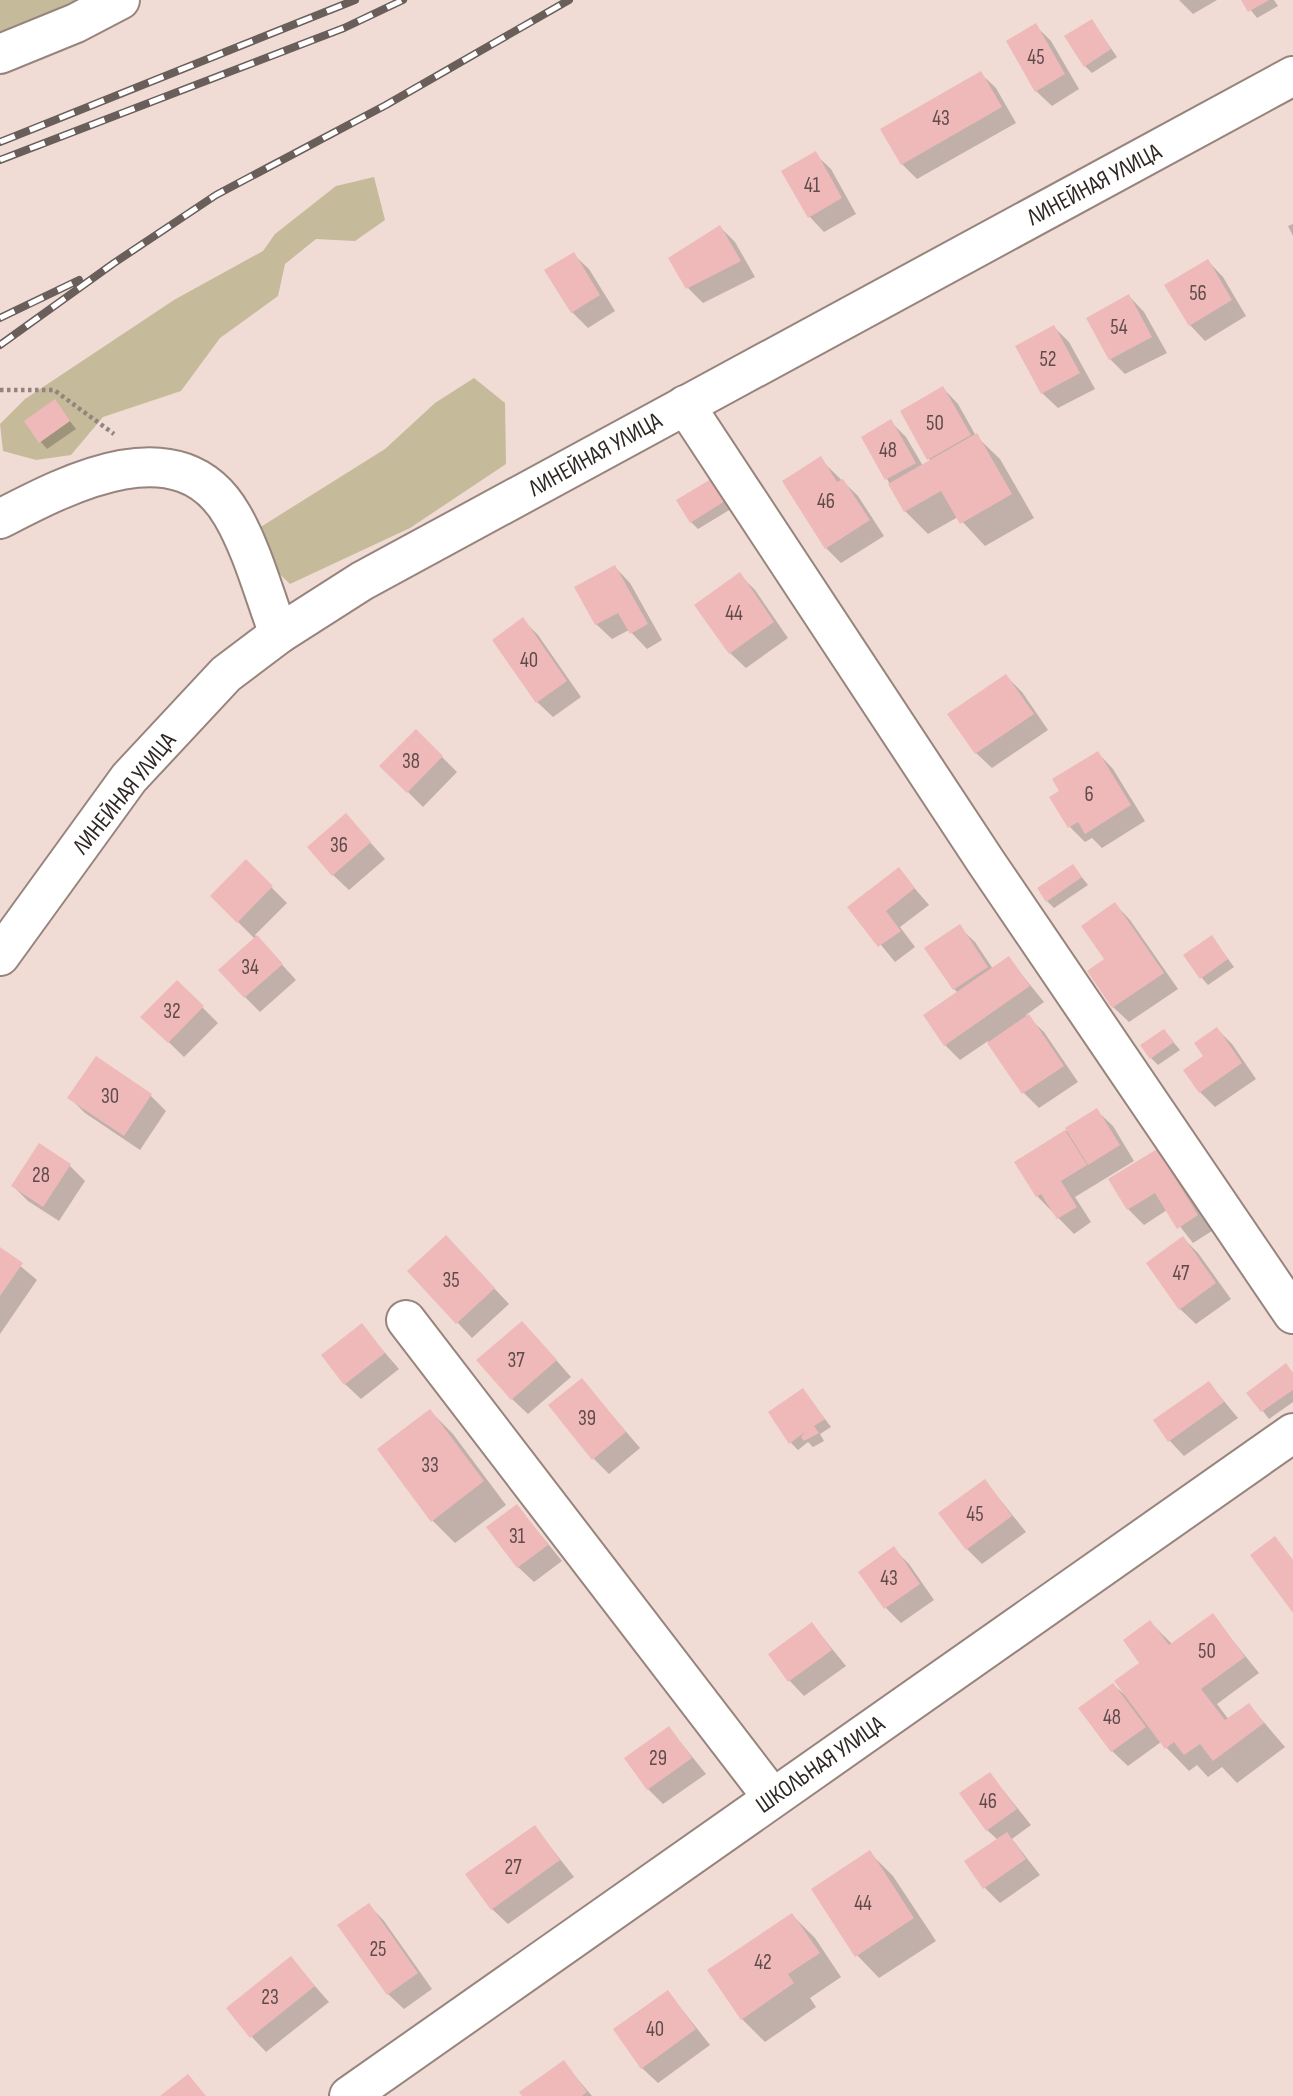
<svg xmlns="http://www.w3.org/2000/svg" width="1293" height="2096" viewBox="0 0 1293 2096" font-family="'Sofia Sans Condensed',sans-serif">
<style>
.green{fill:#c5ba9a}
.shadow{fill:#0003}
.building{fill:#efb9ba}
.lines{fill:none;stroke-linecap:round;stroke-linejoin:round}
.minor-casing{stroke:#97847d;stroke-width:42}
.major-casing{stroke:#97847d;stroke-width:42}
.path{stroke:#92847e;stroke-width:4.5;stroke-dasharray:3.5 3.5;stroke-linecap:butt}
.minor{stroke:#fff;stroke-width:38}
.major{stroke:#fff;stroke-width:38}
.rail-casing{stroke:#6a5e5a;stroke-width:8}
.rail{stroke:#fff;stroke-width:5;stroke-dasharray:16;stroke-linecap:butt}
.labels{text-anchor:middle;stroke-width:6;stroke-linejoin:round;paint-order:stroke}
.number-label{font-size:21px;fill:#5f4c4a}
.street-label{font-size:24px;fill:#2f2724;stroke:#fff}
</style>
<rect width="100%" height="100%" fill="#f0dcd4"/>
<path class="green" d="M0,0H89L0,34Z
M374,177L385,220L355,241L316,239L285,264L278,296L220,338L181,391L103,417L71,455L36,460L3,451L0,424L25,399L174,300L263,251L275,234L336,186Z
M474,378L505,403L506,464L410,528L290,584L264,559L259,528L385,449L435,403Z"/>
<path class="shadow" d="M1179,0H1217L1193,14Z
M1243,0H1274L1278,6L1257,18Z
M1092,21L1117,57L1092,73L1085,66Z
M1036,26L1051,41L1079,89L1052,106L1036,91Z
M980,73L996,88L1016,123L917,179L902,164Z
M815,154L831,169L856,214L824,232L809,216Z
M1293,224V236L1288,226Z
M720,227L735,242L755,277L703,303L688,288Z
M573,254L589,269L615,311L588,328L572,312Z
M1208,261L1223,277L1246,316L1205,341L1190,325Z
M1129,296L1144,312L1167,353L1125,374L1110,359Z
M1054,327L1069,342L1095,389L1058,408L1042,393Z
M943,388L958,404L976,436L1000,459L1034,518L985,546L958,517L928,534L905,511L887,479L891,422L906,437L923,466L931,461L929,459Z
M55,402L76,429L47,449L40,441Z
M820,459L858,496L884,536L841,563L826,548Z
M718,488L731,509L698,529L691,522Z
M615,567L630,583L662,640L647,649L629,630L612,639L596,624Z
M740,575L755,590L788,638L746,668L730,653Z
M523,620L538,635L581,697L553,717L537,702Z
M1006,676L1022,692L1048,730L992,768L976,753L950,715Z
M416,731L457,772L423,807L382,766Z
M1098,753L1113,769L1145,821L1102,848L1092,838L1085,842L1070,827L1052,798Z
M346,815L385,859L349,890L333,875Z
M246,862L287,903L255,935L296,980L260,1012L245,997L255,939L212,896Z
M1073,866L1088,885L1054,908L1047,901Z
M898,869L929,905L900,927L915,947L895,962L850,907Z
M1115,904L1130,920L1178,989L1129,1022L1113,1007L1106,960Z
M959,927L975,942L993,969L1009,959L1044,1002L1026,1015L1044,1032L1078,1082L1039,1108L1024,1093L988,1041L960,1060L945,1045L958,993L954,989Z
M1212,937L1234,967L1208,985L1201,977Z
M177,982L218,1023L184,1057L143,1017Z
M1217,1029L1232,1044L1256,1079L1215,1107L1200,1092L1206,1056Z
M1164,1031L1180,1050L1158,1065L1151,1058Z
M96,1059L151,1096L166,1111L140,1150L85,1113L70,1098Z
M1097,1111L1113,1126L1134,1161L1075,1197L1091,1222L1074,1234L1037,1196L1016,1163Z
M40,1145L70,1166L85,1181L59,1221L28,1201L13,1186Z
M1156,1152L1172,1167L1212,1231L1193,1243L1167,1210L1144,1225L1128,1209L1110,1180Z
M1183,1238L1198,1253L1231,1299L1196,1324L1180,1309Z
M0,1249L37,1280L0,1334Z
M461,1253L509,1304L472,1338L457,1322Z
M361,1325L399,1369L361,1399L345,1384Z
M537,1338L571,1377L528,1414L512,1399Z
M1286,1366L1293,1373V1402L1269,1419L1249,1393Z
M582,1380L640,1448L609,1474L594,1459Z
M1209,1383L1238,1418L1184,1456L1169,1440Z
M803,1390L831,1427L820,1434L824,1441L813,1447L808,1442L798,1450L791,1443Z
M430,1411L453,1434L506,1505L455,1543L432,1520Z
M985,1481L1026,1532L982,1564L967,1549Z
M517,1506L562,1561L534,1582L518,1567Z
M894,1549L909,1564L934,1600L901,1623L886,1608Z
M1212,1615L1259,1673L1217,1704L1229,1720L1249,1705L1285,1747L1237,1783L1222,1767L1208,1777L1197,1765L1189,1771L1161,1742L1128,1766L1112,1751L1113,1685L1129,1698L1142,1663L1150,1622L1173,1645Z
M812,1624L846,1666L804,1696L789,1680Z
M669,1728L706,1774L663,1804L648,1789Z
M990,1774L1031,1825L1012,1839L1040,1875L1000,1903L984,1887L998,1840L987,1830Z
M535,1827L574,1877L508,1924L492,1909Z
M870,1853L893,1876L936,1941L879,1978L857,1955Z
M369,1905L384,1921L432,1989L404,2009L388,1994Z
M792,1915L815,1938L841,1977L810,1998L816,2007L765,2042L742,2019Z
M291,1959L329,2002L266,2052L251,2036Z
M668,1992L710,2045L658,2083L642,2068Z
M564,2063L592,2096H524Z"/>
<path class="building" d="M1241,0H1269L1248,12Z
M1092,19L1111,49L1084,67L1064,36Z
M1036,23L1065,74L1035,92L1006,41Z
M981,71L1002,107L901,165L880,129Z
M816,151L842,198L808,218L781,171Z
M720,225L741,261L686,289L668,258Z
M574,252L600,295L571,313L544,270Z
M1208,259L1232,300L1189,326L1164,285Z
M1129,294L1152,337L1109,360L1086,318Z
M1054,325L1080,373L1041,394L1015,346Z
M943,386L971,435L927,460L900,411Z
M55,399L70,421L39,443L24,421Z
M891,419L916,463L885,480L861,437Z
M977,433L1012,494L960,524L941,491L904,512L888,484Z
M821,456L837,482L843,479L870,520L825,549L782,481Z
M711,479L725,501L690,523L676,500Z
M615,565L648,624L630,634L618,613L595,625L574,587Z
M740,572L774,622L729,654L694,605Z
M523,617L567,681L536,703L492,640Z
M1006,674L1034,714L975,754L947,714Z
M416,729L443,756L407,793L379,766Z
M1098,751L1131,805L1085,834L1078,822L1068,828L1049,797L1059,791L1052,779Z
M346,813L371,842L332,876L307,847Z
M246,859L273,886L237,923L210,896Z
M1073,864L1082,877L1046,902L1037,888Z
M899,867L915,888L886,911L901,931L878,947L847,907Z
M1115,902L1164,973L1112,1008L1087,971L1104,959L1081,926Z
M960,924L988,967L953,990L924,948Z
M257,935L283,964L244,998L218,970Z
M1212,935L1228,959L1200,979L1183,955Z
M1009,956L1030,986L944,1046L923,1015Z
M177,980L204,1006L168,1043L140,1017Z
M1029,1014L1064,1066L1022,1094L987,1043Z
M1217,1027L1242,1063L1199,1093L1183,1070L1203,1056L1194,1043Z
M1164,1029L1174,1042L1150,1059L1140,1045Z
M96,1056L152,1094L124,1136L67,1098Z
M1097,1108L1120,1145L1088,1165L1065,1128Z
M1065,1130L1087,1165L1061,1181L1077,1207L1057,1219L1041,1194L1036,1197L1014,1162Z
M39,1143L71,1164L43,1207L11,1186Z
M1157,1149L1198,1215L1177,1229L1155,1193L1127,1210L1108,1179Z
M446,1235L495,1288L456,1324L407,1271Z
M1183,1236L1216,1283L1179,1310L1146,1263Z
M0,1247L23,1263L0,1296Z
M522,1321L557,1360L511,1400L476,1360Z
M362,1323L385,1353L344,1385L321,1355Z
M1286,1363L1293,1373V1390L1261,1412L1246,1393Z
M582,1378L626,1432L592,1460L548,1405Z
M1209,1381L1224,1402L1168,1442L1153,1420Z
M803,1388L825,1419L814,1426L819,1433L804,1441L801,1437L805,1432L789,1444L768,1412Z
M430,1409L484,1481L431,1522L377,1449Z
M985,1479L1012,1516L966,1550L938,1513Z
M517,1504L548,1545L517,1568L486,1527Z
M1275,1536L1293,1560V1613L1250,1555Z
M894,1546L920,1584L884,1609L858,1572Z
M1213,1613L1245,1657L1201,1689L1225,1720L1249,1703L1264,1723L1213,1761L1200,1744L1184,1755L1174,1742L1165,1749L1114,1681L1139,1663L1123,1640L1150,1620L1169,1645Z
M812,1622L832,1650L788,1682L768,1654Z
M1113,1683L1146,1727L1111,1752L1078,1708Z
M669,1726L692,1758L647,1790L624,1758Z
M990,1772L1017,1809L986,1831L959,1793Z
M535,1825L560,1860L491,1910L465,1874Z
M1007,1832L1026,1859L983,1889L964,1861Z
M870,1850L914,1918L855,1957L811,1889Z
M369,1903L418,1973L387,1995L337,1925Z
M792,1913L820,1953L788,1974L794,1983L741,2020L707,1970Z
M291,1956L315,1986L250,2038L226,2008Z
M668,1990L696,2029L641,2069L613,2029Z
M564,2060L587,2092L582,2096H522L519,2092Z
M188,2074L206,2096H160Z"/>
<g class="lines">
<g class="minor-casing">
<path id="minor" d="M0,54L76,23L120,0
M685,405L986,862L1293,1314
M0,519C69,483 180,425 232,515C253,551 264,595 279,634
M406,1320L772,1797
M349,2096L1293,1433"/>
</g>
<g class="major-casing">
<path id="major" d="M0,956L129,778L226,674L279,634L362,581L1293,76"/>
</g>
<path class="path" d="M0,390H54L114,434"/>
<use href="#minor" class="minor"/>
<use href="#major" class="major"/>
<g class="rail-casing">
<path id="rail" d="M0,142L355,0
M0,160L344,28L403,0
M0,318L79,280
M0,345L114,263L216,195L386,105L569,0"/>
</g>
<use href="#rail" class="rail"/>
</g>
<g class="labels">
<g class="number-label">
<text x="1036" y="64">45</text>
<text x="941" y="125">43</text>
<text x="812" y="192">41</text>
<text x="1198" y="300">56</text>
<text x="1119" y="334">54</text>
<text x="1048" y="366">52</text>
<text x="935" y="430">50</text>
<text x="888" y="457">48</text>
<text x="826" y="508">46</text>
<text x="734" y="620">44</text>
<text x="529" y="667">40</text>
<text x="411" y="768">38</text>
<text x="1089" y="801">6</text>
<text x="339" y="852">36</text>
<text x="250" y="974">34</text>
<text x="172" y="1018">32</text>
<text x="110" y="1103">30</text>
<text x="41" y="1182">28</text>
<text x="1181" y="1280">47</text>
<text x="451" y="1287">35</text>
<text x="516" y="1367">37</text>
<text x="587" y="1425">39</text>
<text x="430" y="1472">33</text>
<text x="975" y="1521">45</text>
<text x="517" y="1543">31</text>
<text x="889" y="1585">43</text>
<text x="1207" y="1658">50</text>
<text x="1112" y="1724">48</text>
<text x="658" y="1765">29</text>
<text x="988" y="1808">46</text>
<text x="513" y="1874">27</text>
<text x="863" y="1910">44</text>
<text x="378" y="1956">25</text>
<text x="763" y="1969">42</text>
<text x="270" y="2004">23</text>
<text x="655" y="2036">40</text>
</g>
<g class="street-label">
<text transform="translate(1094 184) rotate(-28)" y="8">ЛИНЕЙНАЯ УЛИЦА</text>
<text transform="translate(595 454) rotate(-29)" y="8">ЛИНЕЙНАЯ УЛИЦА</text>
<text transform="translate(124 793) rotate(-51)" y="8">ЛИНЕЙНАЯ УЛИЦА</text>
<text transform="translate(820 1764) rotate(-35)" y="8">ШКОЛЬНАЯ УЛИЦА</text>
</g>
</g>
</svg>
